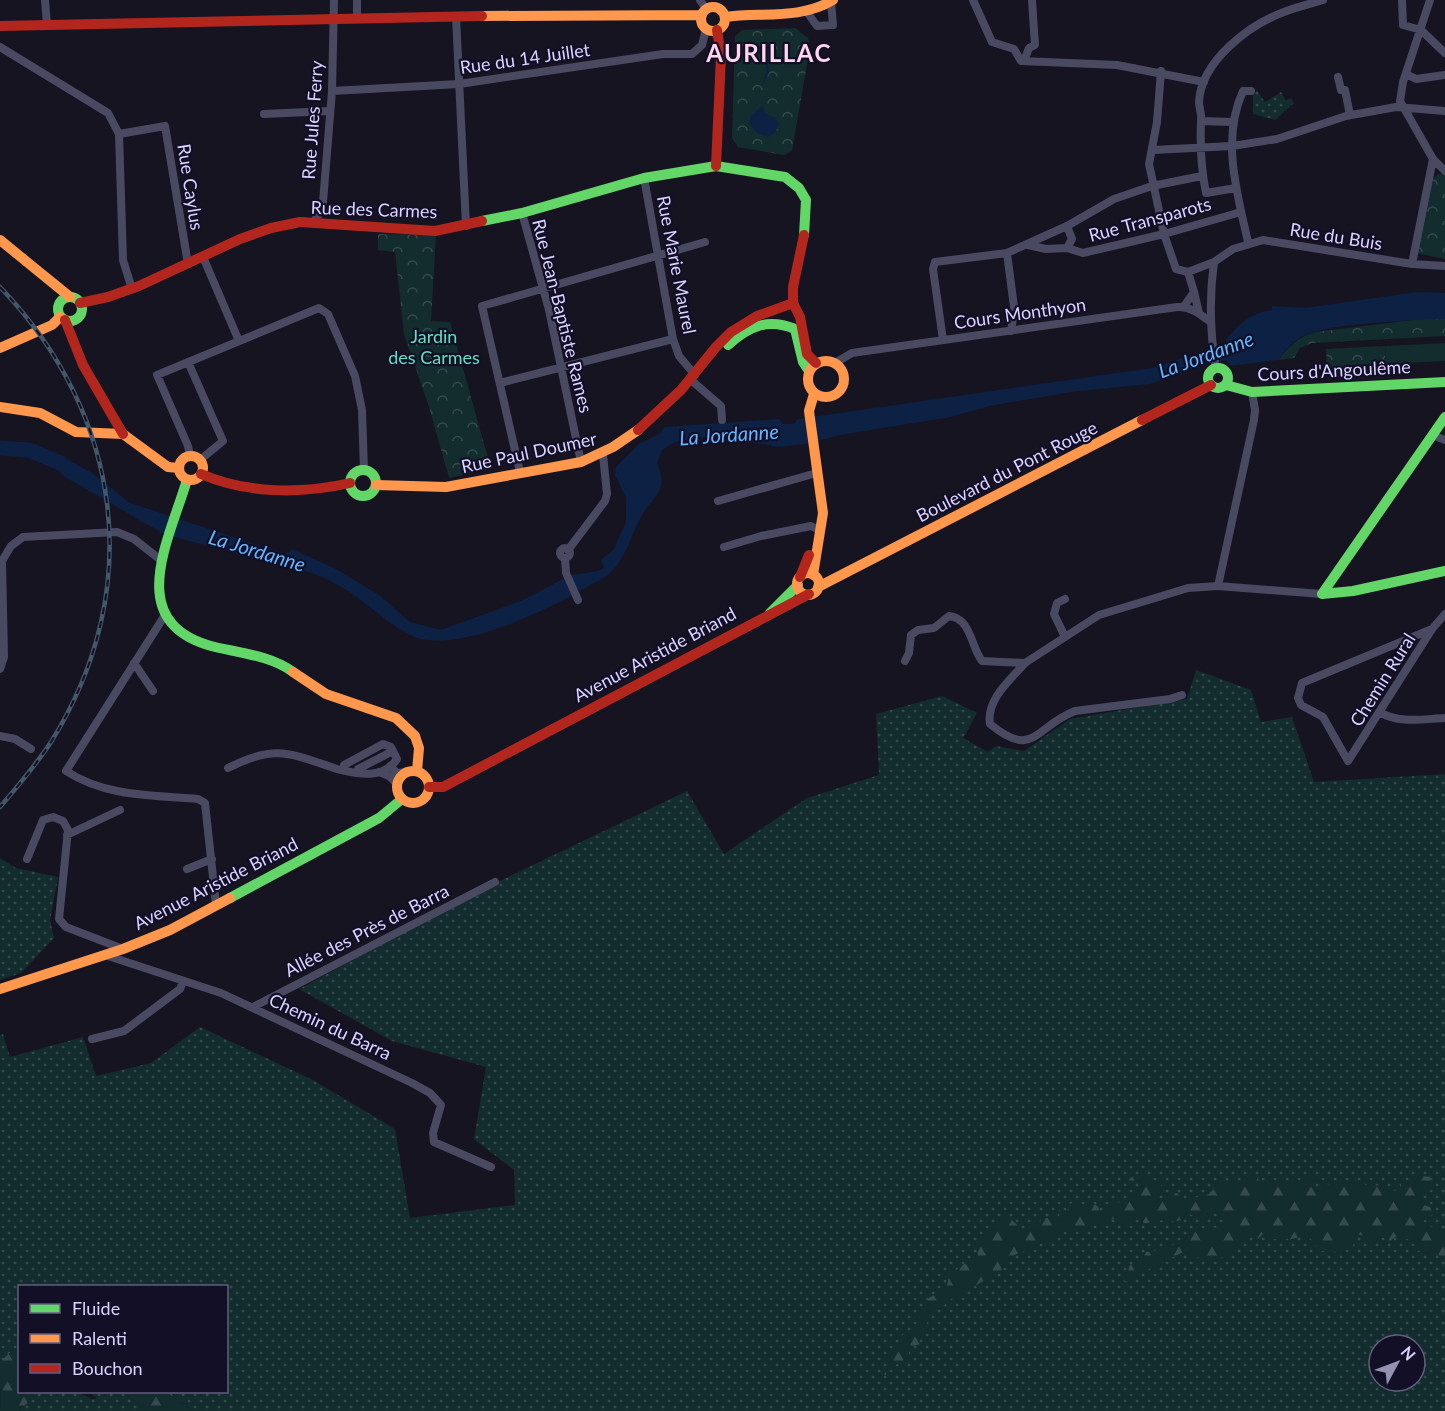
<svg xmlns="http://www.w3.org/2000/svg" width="1445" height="1411" viewBox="0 0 1445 1411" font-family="Lato,sans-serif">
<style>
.grass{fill:url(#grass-dots);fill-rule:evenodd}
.forest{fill:url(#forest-firs)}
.park{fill:url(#park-crowns)}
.pitch{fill:#132c2d}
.water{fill:#0d2144}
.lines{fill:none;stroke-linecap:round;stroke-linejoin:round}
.river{stroke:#0d2144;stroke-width:15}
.street{stroke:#4a4962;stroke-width:8}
.fast{stroke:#63d668;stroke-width:10}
.slow{stroke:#ff974d;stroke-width:10}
.jam{stroke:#b3261e;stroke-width:10}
.rail-casing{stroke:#43596b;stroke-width:4.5}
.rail{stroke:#130f26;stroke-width:2;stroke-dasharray:7;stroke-linecap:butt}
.labels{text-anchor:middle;stroke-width:4.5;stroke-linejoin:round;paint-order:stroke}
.street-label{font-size:18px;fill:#d9d4ff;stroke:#130f26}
.park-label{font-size:18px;fill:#5fe0c0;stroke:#130f26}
.water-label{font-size:20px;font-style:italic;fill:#62b6ff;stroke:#130f26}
.district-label{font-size:24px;font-weight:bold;letter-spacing:1.5px;fill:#ffd6f0;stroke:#130f26}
</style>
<defs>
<pattern id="grass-dots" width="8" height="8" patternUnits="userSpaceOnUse" patternTransform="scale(1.5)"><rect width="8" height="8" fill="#132c2d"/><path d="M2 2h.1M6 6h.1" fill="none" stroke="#354a4c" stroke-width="1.8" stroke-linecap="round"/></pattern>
<pattern id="forest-firs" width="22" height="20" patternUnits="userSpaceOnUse" patternTransform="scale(1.5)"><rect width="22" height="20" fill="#132c2d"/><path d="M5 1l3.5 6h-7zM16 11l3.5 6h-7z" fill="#354a4c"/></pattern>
<pattern id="park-crowns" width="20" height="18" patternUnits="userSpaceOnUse" patternTransform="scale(1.5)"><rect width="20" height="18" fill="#132c2d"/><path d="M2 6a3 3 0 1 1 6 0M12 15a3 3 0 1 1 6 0" fill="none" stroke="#354a4c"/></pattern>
</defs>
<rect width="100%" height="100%" fill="#161421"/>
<path class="grass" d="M1257,91L1265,102L1281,92L1286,101L1291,98L1294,103L1275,120L1253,114V93Z
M1196,670L1251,690L1261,722L1292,717L1314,782L1445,774V1411H193L166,1392H226V1286H20L19,1346L6,1356L0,1395V1035L3,1034L10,1057L83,1037L96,1076L151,1063L200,1027L313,1080L395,1129L410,1218L515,1205L514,1170L474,1139L486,1067L392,1041L299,989L502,880L687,791L724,854L807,798L879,775L876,714L942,696L977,713L963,738L988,752L996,746L1024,751L1070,719L1187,699ZM1379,1345H1415V1381H1379Z
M0,858L16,868L58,877L50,920L54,938L21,973L0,980Z
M39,1392H77L92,1399L97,1398L88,1392H122L148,1411H19Z"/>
<path class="forest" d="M1134,1175L1144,1176L1151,1184L1154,1180L1165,1182L1161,1186L1164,1189L1151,1196L1164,1199L1166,1195L1177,1193L1183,1200L1209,1194L1222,1180L1238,1183L1248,1176H1259L1258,1179L1264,1186L1272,1182H1303L1305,1177L1317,1178L1313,1186L1318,1192L1333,1181L1341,1183C1351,1176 1362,1182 1371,1188L1378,1185L1388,1191L1401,1190V1184C1411,1177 1419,1175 1430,1177L1434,1184L1429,1193L1419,1199L1424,1205L1433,1208L1432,1215L1420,1223L1445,1231V1256L1441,1258L1436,1251L1429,1256L1417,1250L1412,1240L1395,1237L1389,1242L1381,1236L1370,1245L1367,1237L1357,1234L1353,1246L1343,1245L1339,1252L1321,1251L1307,1235L1292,1239H1269L1266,1231L1258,1239L1248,1236L1235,1245L1231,1254L1215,1260L1198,1257L1193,1262L1189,1258V1249L1124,1282L1130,1265L1142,1261L1146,1252L1158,1250L1161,1253L1164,1247L1186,1241C1192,1231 1199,1228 1211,1232L1214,1227L1218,1228L1225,1217L1219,1214L1221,1210L1200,1219L1189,1214L1182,1220L1173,1222L1169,1217L1155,1223H1144L1139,1218L1122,1227L1116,1218C1097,1222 1083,1233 1063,1232L1052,1242L1037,1241L1032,1250C1015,1253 1005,1257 1000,1274L993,1271C979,1289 960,1290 944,1305L934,1304L936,1308L927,1323L928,1327L919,1335L920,1344L909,1348V1357L905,1363L897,1364L884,1376L892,1352L905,1344L902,1335L917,1326L925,1300L934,1295L938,1288H946L950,1274L978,1255L976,1244L984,1236L988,1237L993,1229L997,1228L1001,1219L1010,1218L1022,1230L1040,1224L1041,1218H1060L1058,1210L1067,1212L1069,1205L1074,1201L1075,1206L1080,1208L1094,1203L1099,1208L1098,1212L1105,1211L1106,1205L1131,1200L1137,1202L1131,1193L1139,1188L1138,1182L1131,1186L1128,1181Z
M19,1346L20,1392H39L19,1411H0L1,1363L6,1356Z
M122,1392H166L193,1411H148Z"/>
<path class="park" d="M795,28L808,38L810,47L792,151L784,155L738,147L732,138L735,36L742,30Z
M1443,173L1445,174V259L1416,253L1432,180L1438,174Z
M378,234L436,235L431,321L450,322L491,469L449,478L429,407L404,334L395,252L378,250Z
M1421,319H1445V336L1312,343L1300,348L1294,358L1278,360C1290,346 1298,337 1315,332Z
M1385,346L1386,364L1327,370L1326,349Z"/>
<path class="pitch" d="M1445,343V361L1386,364L1385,346Z"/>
<path class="water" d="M765,43L771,47L766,55L769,73L761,87L767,69L759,49Z
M763,105L764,113L775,118L779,124L775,133L768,137L757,133L749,122L751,116Z
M1417,292L1445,293V319C1416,320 1324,323 1301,337C1292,343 1285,351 1278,360L1230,366L1226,360L1205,364L1150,384L1071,392L989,406L951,417L840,435L806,444L780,447L712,436L675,442L662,450L657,463C669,493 654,494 642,515C631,535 626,559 609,574C602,580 593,583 585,588C546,610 474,646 427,640C403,638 371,606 351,593C331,579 303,568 279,565L164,534L65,477L44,455L67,459L92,473L130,503L285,554L292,549L336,569L379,595L410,622L441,630L523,600L571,575L598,571L604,568L601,560L614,549L626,522V498L615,475L616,467L639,444L661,433L664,427L779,419L783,424H794L798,419L1152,368L1226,344V340C1239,324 1250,313 1272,310V306L1305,308Z"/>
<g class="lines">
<path class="river" d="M0,448L29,450L60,463"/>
<path class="street" d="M45,0L47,25
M357,0V18
M700,0L706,9
M973,0L992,42L1014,49L1021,61L1117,65L1204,82
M1402,0L1403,25L1421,30L1445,53
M807,12L817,26L833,25L831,1
M456,16L466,226
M0,47L108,113L119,134L123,260L132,289
M1024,61L1029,48L1035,45L1032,0
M1161,71L1157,122L1149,164L1164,234L1176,269L1188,272L1214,262
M1406,74L1416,79L1445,75
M1338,77L1341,90H1345L1350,115
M332,91L459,84L663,54H692L702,45L706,29
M264,114L330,111
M1201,121L1232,122
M119,134L165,126L188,264
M1153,150L1232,146L1277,139L1346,116L1396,107L1445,111
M1433,159L1445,171
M644,178L673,339L679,356L695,375
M1236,188L1206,193C1201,169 1200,145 1201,120C1202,114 1199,108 1199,102C1201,61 1249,25 1284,12C1296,7 1310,4 1323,0
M522,213L549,310L581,462
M314,221L322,210L323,202L332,91L334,0
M1248,242C1237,193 1221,139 1243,91H1251
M1028,245L1046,249L1067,248L1072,239L1067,226
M1067,248L1083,253L1164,234L1241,212
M1007,253L1014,307
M203,257L239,341
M935,262L1007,253L1067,226L1114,199L1152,186L1202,176
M935,262L933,269L943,340
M1412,264L1433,159L1400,101L1403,82L1430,0
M1194,292L1199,313
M1184,306L1194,292L1188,272
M1011,331L1013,318
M188,362L223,441L200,460
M835,363L852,353L1177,307C1189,306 1199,313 1209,321
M1216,369C1210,333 1209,298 1214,262L1233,249L1263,240L1412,264L1445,266
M691,380L721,406L722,420
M500,383L673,339
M1252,392L1255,410L1254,420L1218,586L1322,594
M1432,435L1445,440
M190,456L188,446L157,375L319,308L328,314L355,376L362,410L364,470
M520,472L482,306L705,242
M718,501L813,474
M724,547L761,536L811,526L815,528
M560 553a5 5 0 1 1 10 0a5 5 0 1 1-10 0Z
M568,550L605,501L607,494L603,455
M565,558L566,573L578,600
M1065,599L1057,603L1054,614L1065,637
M165,615L66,771C106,797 152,795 198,799L205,803L216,905
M1432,629L1302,683L1298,698L1301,705L1323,717L1348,761L1432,629L1445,614
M905,661L909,653L911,635L918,630L934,628L949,616C971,618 971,647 982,661L1025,663L1099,615L1188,588L1218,586
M134,663L153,691
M1025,663C1010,680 986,700 990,724C1034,760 1034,727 1075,711L1170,699L1182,695
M0,669L4,657L2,561L11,546L23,537L117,532L134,539L162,561
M1379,712C1400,724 1422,719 1445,718
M0,736L15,739L31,749
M390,766L397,773L406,772
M228,768C275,744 289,753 337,769C358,774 383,780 397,759L391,747L383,744L344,765L343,770
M379,772L389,776L397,784
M357,773L358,769L393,751
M67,835L120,810
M27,859L43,820L53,817L63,821L68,830L59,919L66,927L123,949
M187,869L212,859
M105,955L221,993L412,1083L430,1093L441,1105L433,1133L434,1142L491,1167
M253,1007L495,882
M92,1039L124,1031L180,989L183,982"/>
<path class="fast" d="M482,221L522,213L644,178L716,166L785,177L799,188L806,200L804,235
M58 309a12 12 0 1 1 24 0a12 12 0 1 1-24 0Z
M728,345C749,326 768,318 795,329L803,362L809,371
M1208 378a10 10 0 1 1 20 0a10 10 0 1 1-20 0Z
M1226,385L1252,392L1445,382
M1445,417L1322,594L1353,591L1445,571
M350 483a13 13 0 1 1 26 0a13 13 0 1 1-26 0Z
M187,480C168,543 123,624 215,647C241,653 271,656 293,672
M770,613L798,585
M230,898L379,818L402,799"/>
<path class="slow" d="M701 19a12 12 0 1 1 24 0a12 12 0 1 1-24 0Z
M482,16L702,15
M725,17C761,12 800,20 833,0
M0,240L70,297
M0,348L52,325L60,317
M808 379a18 18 0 1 1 36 0a18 18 0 1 1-36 0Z
M0,407L40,413L76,432L123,434L168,467L179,468
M179 468a12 12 0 1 1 24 0a12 12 0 1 1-24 0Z
M376,485L446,487L581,462L613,447L638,430
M797 584a11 11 0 1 1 22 0a11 11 0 1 1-22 0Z
M813,575L823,513L809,411L814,394
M818,587L1142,420
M293,672L326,694L396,718L415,736L419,748L417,771
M397 787a16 16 0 1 1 32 0a16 16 0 1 1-32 0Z
M0,989L123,949L170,930L230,898"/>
<path class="jam" d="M0,26L482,16
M716,166L721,56L717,30
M804,235L793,287V303L800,317L807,354L816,363
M80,303L108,297L139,286L240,239L271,228L300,222L435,231L482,221
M65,320L83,365L123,434
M1142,420L1211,385
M638,430L681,390L716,347L731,332L757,316L793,303
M201,474C247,494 302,494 350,483
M800,577L809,555
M429,787H443L809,594"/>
<g class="rail-casing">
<path id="rail" d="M0,287C123,415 146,590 51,742C36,765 18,786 0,807"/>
</g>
<use href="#rail" class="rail"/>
</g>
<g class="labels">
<g class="street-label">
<text transform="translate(525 59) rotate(-8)" y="6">Rue du 14 Juillet</text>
<text transform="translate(313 120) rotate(-86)" y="6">Rue Jules Ferry</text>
<text transform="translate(190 187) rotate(81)" y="6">Rue Caylus</text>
<text transform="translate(374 210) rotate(2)" y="6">Rue des Carmes</text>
<text transform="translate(1150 220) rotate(-15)" y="6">Rue Transparots</text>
<text transform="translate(1336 237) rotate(9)" y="6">Rue du Buis</text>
<text transform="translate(676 265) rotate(79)" y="6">Rue Marie Maurel</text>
<text transform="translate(1020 314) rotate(-8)" y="6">Cours Monthyon</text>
<text transform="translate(562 316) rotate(76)" y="6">Rue Jean-Baptiste Rames</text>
<text transform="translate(1334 371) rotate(-3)" y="6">Cours d'Angoulême</text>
<text transform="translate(529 453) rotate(-12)" y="6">Rue Paul Doumer</text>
<text transform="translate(1007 472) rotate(-27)" y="6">Boulevard du Pont Rouge</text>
<text transform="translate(655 655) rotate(-28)" y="6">Avenue Aristide Briand</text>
<text transform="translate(1383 680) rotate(-58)" y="6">Chemin Rural</text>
<text transform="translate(216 884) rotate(-27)" y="6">Avenue Aristide Briand</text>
<text transform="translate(367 931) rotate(-27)" y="6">Allée des Près de Barra</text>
<text transform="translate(330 1027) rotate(25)" y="6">Chemin du Barra</text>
</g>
<g class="park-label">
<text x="434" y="343">Jardin<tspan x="434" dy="21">des Carmes</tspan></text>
</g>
<g class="water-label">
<text transform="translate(1206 355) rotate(-20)" y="7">La Jordanne</text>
<text transform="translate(729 435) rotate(-4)" y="7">La Jordanne</text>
<text transform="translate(257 551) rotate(17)" y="7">La Jordanne</text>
</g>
<g class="district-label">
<text x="769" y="62">AURILLAC</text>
</g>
</g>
<rect x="18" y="1285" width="210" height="108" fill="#130f26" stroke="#625e7d" stroke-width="1.5"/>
<rect x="30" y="1304" width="30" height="9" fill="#63d668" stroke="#625e7d" stroke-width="1.5"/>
<text x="72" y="1315" font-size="18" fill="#d9d4ff">Fluide</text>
<rect x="30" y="1334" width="30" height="9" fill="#ff974d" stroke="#625e7d" stroke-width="1.5"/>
<text x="72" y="1345" font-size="18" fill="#d9d4ff">Ralenti</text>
<rect x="30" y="1364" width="30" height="9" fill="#b3261e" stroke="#625e7d" stroke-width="1.5"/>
<text x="72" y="1375" font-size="18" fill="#d9d4ff">Bouchon</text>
<g transform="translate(1397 1363) rotate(49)"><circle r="28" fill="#130f26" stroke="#625e7d" stroke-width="1.5"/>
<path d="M0-4.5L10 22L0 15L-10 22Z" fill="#9591b1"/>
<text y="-9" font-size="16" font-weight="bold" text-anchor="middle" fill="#d9d4ff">N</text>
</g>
</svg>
